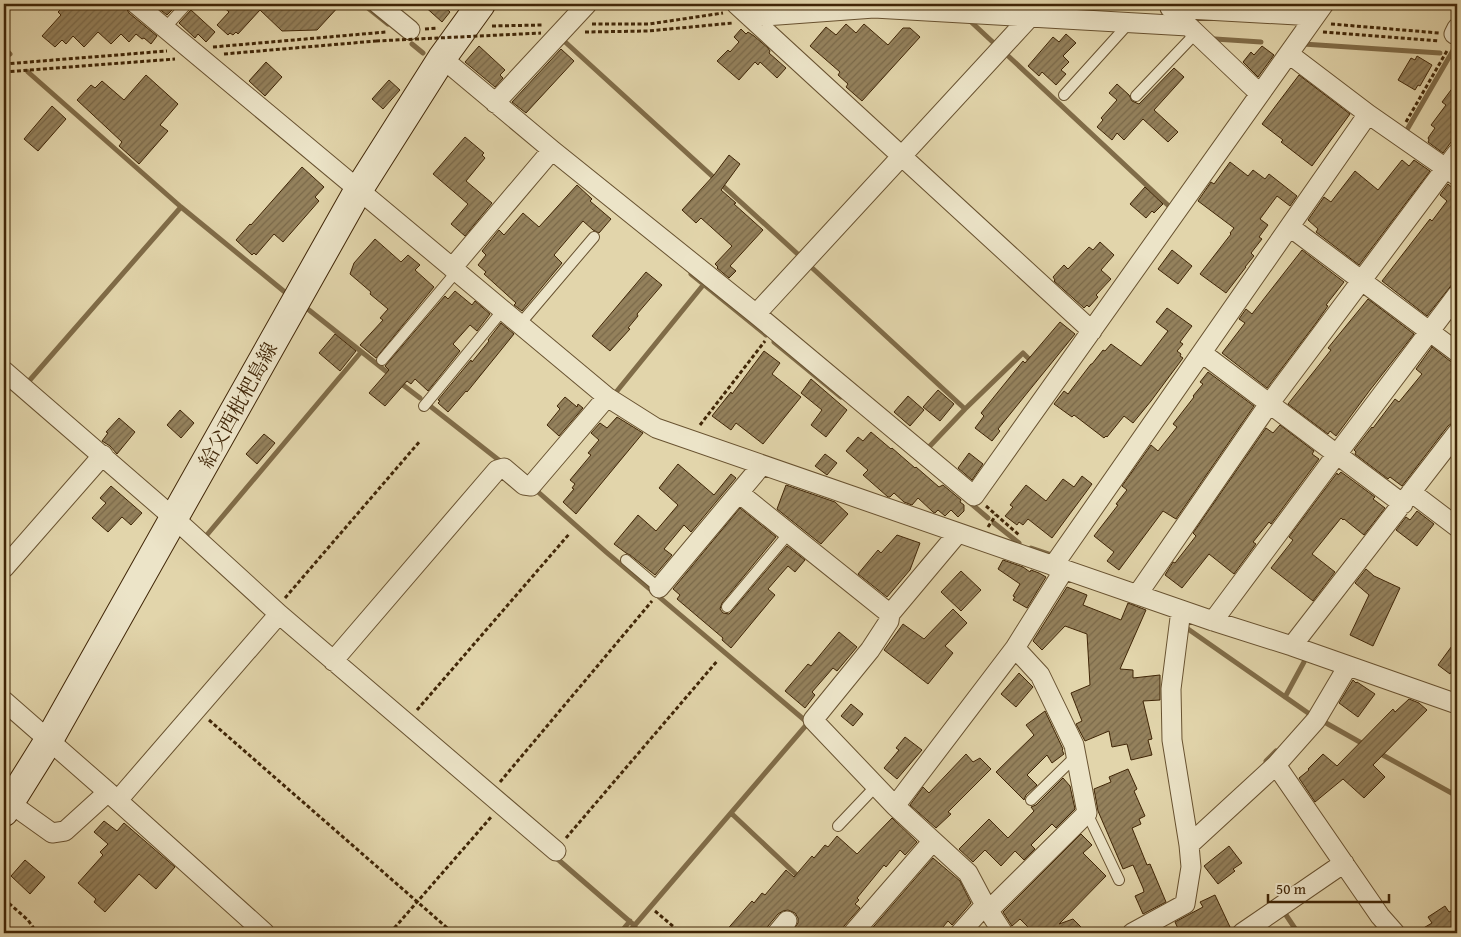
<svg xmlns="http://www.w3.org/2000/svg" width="1461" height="937" viewBox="0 0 1461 937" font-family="'Gentium Book Plus','Noto Serif JP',serif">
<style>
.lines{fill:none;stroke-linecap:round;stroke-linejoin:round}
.stream{stroke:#806c48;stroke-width:5}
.building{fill:url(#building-hatch);stroke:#402607}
.lane-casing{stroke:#685230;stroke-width:12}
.street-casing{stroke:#685230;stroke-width:21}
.secondary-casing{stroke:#402607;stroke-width:30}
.path{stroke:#402607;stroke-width:3;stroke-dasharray:4 2.5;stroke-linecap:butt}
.lane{stroke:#ece4c8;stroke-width:10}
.street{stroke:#ece4c8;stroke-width:19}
.secondary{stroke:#ece4c8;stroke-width:28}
.path-bridge{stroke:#402607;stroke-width:3;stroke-dasharray:4 2.5;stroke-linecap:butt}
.labels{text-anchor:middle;stroke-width:5;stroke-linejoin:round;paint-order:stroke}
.street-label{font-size:20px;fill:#402607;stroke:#ece4c8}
</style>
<defs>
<pattern id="building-hatch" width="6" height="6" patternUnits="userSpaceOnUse" patternTransform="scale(1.25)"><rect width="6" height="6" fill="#94815c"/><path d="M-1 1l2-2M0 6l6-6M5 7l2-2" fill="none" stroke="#7a694a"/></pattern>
</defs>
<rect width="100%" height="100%" fill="#e2d5ab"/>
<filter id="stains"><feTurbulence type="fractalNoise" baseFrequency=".004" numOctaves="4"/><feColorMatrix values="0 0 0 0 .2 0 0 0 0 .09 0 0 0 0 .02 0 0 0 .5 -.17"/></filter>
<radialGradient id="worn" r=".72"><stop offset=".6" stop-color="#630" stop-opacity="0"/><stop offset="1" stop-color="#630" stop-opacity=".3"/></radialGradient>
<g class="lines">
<path class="stream" d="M363,4L388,24
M968,19L997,46
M1215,39L1261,42
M563,40L801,257
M1304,43L1303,44L1440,53
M412,44L423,53
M4,48L10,54
M1005,53L1172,209
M28,72L181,207L286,293
M1408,128L1455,47
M809,265L965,409L1023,353L1032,362
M691,274L766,335
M309,310L392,376
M774,342L841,397
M29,381L181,207
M399,382L420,398
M617,391L704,284
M430,406L500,461
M929,447L965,409
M540,487L537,491L606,552L808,723L628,933
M968,501L988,518
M994,523L1019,543
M206,536L361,352
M1031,548L1052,555L1053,553
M1188,629L1311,715
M1285,697L1304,662
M1326,723L1365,745
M1379,753L1457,796
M1266,761L1276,751
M731,813L800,878
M554,856L635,926
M1284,912L1298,933
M620,933L630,921"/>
</g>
<path class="building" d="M66,4H125L126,8L129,13L157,36L151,44L144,38L142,39L136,34L129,42L121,34L111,44L98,32L84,47L73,36L66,44L62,40L55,47L42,36L61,15L58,12Z
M153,4H178L167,15Z
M220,4H341L317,30L282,31L260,10L238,34L236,32L233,35L230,33L228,35L217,25L229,12Z
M422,4H441L450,12L442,22Z
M191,10L215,32L206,42L198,34L195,38L179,23Z
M846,24L856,33L864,24L888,45L903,28H910L920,37L862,101L846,87L848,84L838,75L840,72L810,46L826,27L836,35Z
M741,29L746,34L748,32L754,36L768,48L770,51L769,53L786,68L777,78L760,62L758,65L755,62L739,80L717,61L728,50L730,52L739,42L734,37Z
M1066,34L1076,43L1063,56L1069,62L1061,70L1066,74L1056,85L1042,72L1039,76L1028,66L1053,37L1059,42Z
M479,46L505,70L500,75L503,78L495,87L465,62Z
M1262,46L1274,55L1258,77L1243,62L1251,52L1254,55Z
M561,49L574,61L526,113L512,102Z
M1417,56L1432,65L1420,86L1418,85L1415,90L1398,80L1411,58L1415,60Z
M266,62L282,77L265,96L249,81Z
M1174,68L1184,77L1154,110L1178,132L1168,142L1143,119L1124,140L1117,133L1112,140L1097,127L1103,120L1101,118L1117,100L1109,93L1117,84L1129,95L1132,101L1139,104Z
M146,75L178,104L160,125L168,131L139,164L119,146L122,142L77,100L91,85L95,88L102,81L124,100Z
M1299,75L1350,114L1312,166L1281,142L1283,140L1262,124Z
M389,80L400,90L383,109L372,99Z
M1457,82V134L1443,153L1428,142L1429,140L1428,138L1435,128L1431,125L1446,105L1442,102Z
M52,106L66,119L38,151L24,139Z
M465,137L484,153L482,155L485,158L466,181L492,203L465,236L451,224L468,204L433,174Z
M729,155L740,164L721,190L736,203L734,204L763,230L730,266L736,271L729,278L717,268L718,267L715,264L732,246L701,218L696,223L682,210L714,175Z
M1402,160L1409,166L1414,160L1430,171L1359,265L1316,232L1318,229L1308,220L1324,197L1331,202L1355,171L1378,190Z
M1230,162L1248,176L1253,170L1265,179L1269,174L1297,196L1290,206L1277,196L1260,219L1268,225L1259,237L1262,239L1251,253L1254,256L1245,267H1246L1226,293L1200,274L1231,234L1230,233L1234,228L1198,201L1211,182L1214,184Z
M302,167L324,187L315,197L319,201L283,242L274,234L256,255L254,253L252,255L236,240L250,224L251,225Z
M1448,184L1455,190L1457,188V278L1427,316L1382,281L1430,219L1432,221L1447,201L1440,195Z
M577,185L592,199L590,201L611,219L599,233L593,230L583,221L554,255L562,263L522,311L514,305L516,303L484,274L486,272L478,265L486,255L482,251L499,230L504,235L523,213L539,227Z
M1145,187L1163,204L1154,213L1152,211L1146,218L1130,204Z
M375,239L401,262L408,255L420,265L415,270L434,287L376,358L360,345L383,320L380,318L388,309L370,294L371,292L350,274L354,263Z
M1100,242L1114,255L1101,270L1111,279L1096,295L1098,297L1089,307L1087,305L1084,308L1054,281L1055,280L1053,277L1064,265L1068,269L1089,247L1093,250Z
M1172,250L1192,266L1178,284L1158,269Z
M1302,250L1344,282L1326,305L1328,306L1316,323L1267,388L1222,353L1245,323L1239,319L1246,309L1252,314Z
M646,272L662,285L637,314L638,316L628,328L630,329L610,351L592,336Z
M455,291L472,305L475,301L490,314L477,331L470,325L453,344L460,351L428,391L415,379L411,384L407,381L385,406L369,393L389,370L385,366L445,296L448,299Z
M1368,299L1414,334L1370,390L1336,436L1330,431L1328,434L1288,404L1331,350L1328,348Z
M1167,308L1192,326L1180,342L1183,344L1177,351L1181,354L1180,356L1183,358L1151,401L1133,423L1124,416L1107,437L1106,436L1104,438L1074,415L1072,417L1054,404L1064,391L1068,394L1091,364H1092L1103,350L1105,351L1111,344L1141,366L1168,331L1156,322Z
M1060,322L1075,334L998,429L1000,431L992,441L975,428L984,416L981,413L1023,361L1025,363Z
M501,323L514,334L467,392L466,391L448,412L438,403L440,401L438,400L471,360L472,362L489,341L488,340Z
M335,334L356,351L340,371L319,353Z
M1432,347L1450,361L1457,363V420L1448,426L1402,486L1390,477L1388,479L1355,454L1356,452L1354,450L1372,427L1373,428L1395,399L1399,402L1422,374L1416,369Z
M764,351L780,363L772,374L801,397L763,444L736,423L731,430L712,416L731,392L732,394Z
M1208,372L1254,406L1176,519L1163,511L1119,570L1107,561L1114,552L1094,536L1118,505L1116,504L1127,490L1122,486L1151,445L1158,451L1177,427L1173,424L1194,397L1193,396L1203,384L1200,382Z
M811,379L847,410L826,437L811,425L822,410L801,393Z
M938,390L954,404L940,421L923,407Z
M908,396L924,410L910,426L894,412Z
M565,397L577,407L578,404L583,408L559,436L547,425L560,409L557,406Z
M180,410L194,423L181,438L167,425Z
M617,417L643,433L576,514L563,502L574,489L572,488L575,484L570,480L591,455L588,453L599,440L591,433L600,423L607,428Z
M119,418L135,432L117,454L110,446L102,441L108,433L106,432Z
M1280,425L1314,451L1312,454L1319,459L1271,524L1269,522L1253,542L1256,544L1234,574L1209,554L1182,588L1165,575L1173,562L1175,563L1196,536L1193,533L1266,428L1273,433Z
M871,432L891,449L892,448L915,468L916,467L939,487L943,485L961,500L960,502L964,505V511L958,517L951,510L945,516L938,510L935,513L933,512L918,498L912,505L904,502L894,493L890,497H888L863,475L868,470L846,451L858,437L863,441Z
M264,434L275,443L257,464L246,454Z
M969,453L983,464L972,480L958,468Z
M825,454L837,463L827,475L815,466Z
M678,464L714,495L731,474L736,478L691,532L684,525L664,549L672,555L655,575L630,555L626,553L614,544L638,515L656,531L678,505L659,488Z
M1341,472L1375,497L1373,499L1385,508L1364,535L1344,519L1343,520L1341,518L1312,554L1335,572L1313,601L1271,568L1293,540L1289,537L1337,473L1338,475Z
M1082,476L1092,484L1052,538L1028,519L1023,525L1019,522L1017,525L1005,516L1013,507L1010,505L1026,485L1046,501L1063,479L1074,487Z
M786,485L835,502L848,514L821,544L777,509Z
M111,486L142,513L131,525L122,517L108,532L92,518L106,503L100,498Z
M740,508L776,537L722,603L720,609L723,613L729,614L732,611L787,546L805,560L795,572L788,566L768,589L775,595L731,648L722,640L723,638L677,599L680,595L673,589Z
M1417,511L1434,524L1417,546L1396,530L1406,517L1410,520Z
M897,535L920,543L910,570L887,597L858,574L878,550L881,553Z
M1003,560L1023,567L1030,572L1031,570L1039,573L1046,577L1027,608L1013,600L1015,597L1013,596L1020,584L998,569Z
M1366,569L1374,576L1400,588L1373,646L1350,635L1369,595L1355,583Z
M961,571L981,590L961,611L941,592Z
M1067,587L1087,595L1083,605L1121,620L1128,603L1146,610L1120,669L1133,670V678L1160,675V700L1143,701L1152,739L1148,740L1152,755L1131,760L1127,744L1112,747L1109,731L1085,741L1076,724L1082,721L1071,693L1090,685L1087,634L1065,626L1042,650L1033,641Z
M953,609L967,623L945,646L953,653L928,684L884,650L903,624L924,639Z
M839,632L857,647L837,671L833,668L812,692L815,695L805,708L785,691L808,664L811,666Z
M1457,639V663L1450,674L1438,665Z
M1019,673L1033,687L1016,707L1001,694Z
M1353,680L1356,683L1357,682L1375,694L1358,717L1339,703Z
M1409,699L1419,703L1427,710L1373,765L1385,777L1364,798L1343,779L1315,802L1299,778L1309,770L1308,769L1323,754L1337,766L1393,709L1395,712Z
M851,704L863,714L853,726L841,716Z
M1045,711L1063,749L1062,750L1064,754L1052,763L1047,755L1027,775L1037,785L1026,795L1024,800L996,772L1034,735L1026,725Z
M905,737L922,750L897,779L884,768L899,750L896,748Z
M966,754L973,762L980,758L991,769L948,812L951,814L936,828L910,805L923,787L929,793Z
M1128,769L1137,789L1134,791L1145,816L1139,819L1141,824L1132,828L1147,865L1150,864L1166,902L1143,914L1135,896L1144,892L1143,888L1133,865L1123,869L1098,811L1094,789L1111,782L1109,777Z
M1063,778L1070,786L1075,809L1056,828L1052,824L1031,845L1035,849L1024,860L1015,851L1001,866L985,850L973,862L959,849L989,819L1008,838L1034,811L1031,807L1036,805Z
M892,818L917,842L905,855L900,850L886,867L884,865L857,898L859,900L855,904L860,908L844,926L842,933H791L798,923V918L795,913L788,910L783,911L778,914L768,926L766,933H724L752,901L754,903L762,893L765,895L786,870L794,877L812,856L814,858L825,845L828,847L837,836L857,854Z
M104,821L117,831L124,823L175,867L156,889L139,874L105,912L94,902L96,899L78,883L103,855L100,852L108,844L94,832Z
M1081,834L1092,845L1083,853L1106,876L1059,924L1073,919L1087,933H1034L1020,919L1012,926L1003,912Z
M1229,846L1242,863L1233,869L1235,871L1218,884L1204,866Z
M933,858L960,881L971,903L952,925L948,921L938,933H868Z
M25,860L45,877L30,894L11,876Z
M1215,895L1230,927L1215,933L1212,928L1203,933H1180L1175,922L1203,907L1200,902Z
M1445,906L1449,912L1451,911L1457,921V933H1415L1432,923L1428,917Z"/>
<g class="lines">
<g class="lane-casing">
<path id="lane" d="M165,28L187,4
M1064,95L1130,22
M1136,96L1196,33
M520,324L594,237
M382,360L457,271
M424,406L503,310
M626,560L659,588
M727,607L789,533
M1031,800L1076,756
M1087,813L1119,880
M838,826L876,786"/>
</g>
<g class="street-casing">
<path id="street" d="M136,4L607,397L656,428L1213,621L1292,646L1457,704
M378,4L410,30
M736,4L1092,331
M1170,8L1315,16
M750,17L874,8L1188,26
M1180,18L1260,94
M1454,34L1457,28
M1289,54L1368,114L1457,176
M442,58L552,150L756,314L974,496L1324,4
M495,103L587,4
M1290,227L1457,352
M452,268L552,150
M756,314L1042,4
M1202,353L1403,504
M4,371L175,519L279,614L556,851
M1411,492L1457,527
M739,493L890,614L958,533
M1053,566L1368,114
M4,568L103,455
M659,588L762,465
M1137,595L1269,404L1457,153
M890,614L889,621L870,650L813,720L895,806
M1213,621L1337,454L1457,295
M1292,646L1457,433
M333,661L497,470L504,468L524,485L531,486L607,397
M4,701L108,792L265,933
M1276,765L1380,916L1395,933
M118,800L279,614
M10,803L52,833L65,831L108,792
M1189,845L1276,765L1316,720L1348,666
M989,910L1087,813L1074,745L1040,675L1015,648
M777,933L787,921
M853,933L932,842
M960,933L985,905
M1003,933L985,905L968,873L895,806L1015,648L1064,570
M1132,933L1185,904L1191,867L1189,845L1172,740L1171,689L1181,610
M1242,933L1344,863"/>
</g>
<g class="secondary-casing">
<path id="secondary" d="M4,812L49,740L359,189L442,58L481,4"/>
</g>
<path class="path" d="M592,24H649L723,13
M1331,24L1439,33
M492,26L543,25
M425,29L438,28
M585,32L648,31L733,23
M1323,32L1439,41
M213,47L386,32
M224,54L376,41
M4,64L167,51
M4,72L175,59
M1406,122L1448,49
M700,425L765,341
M986,506L1019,535
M988,527L996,515
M285,598L420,441
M417,710L570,533
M209,720L453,933
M500,782L652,601
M566,838L718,660
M4,899L28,920L37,933
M655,911L681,933
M390,933L492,816"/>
<use href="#lane" class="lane"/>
<use href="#street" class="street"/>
<use href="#secondary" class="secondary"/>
<path class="path-bridge" d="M376,41L541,33"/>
</g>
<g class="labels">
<g class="street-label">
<text transform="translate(238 405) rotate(-61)" y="7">給父西枇杷島線</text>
</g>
</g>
<rect width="1461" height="937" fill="none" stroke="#e2d5ab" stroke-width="20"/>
<rect x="5" y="5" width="1451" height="927" fill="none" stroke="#402607" stroke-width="2.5"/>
<rect x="10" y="10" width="1441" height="917" fill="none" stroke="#402607"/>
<path d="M1268 894v8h121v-8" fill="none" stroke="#402607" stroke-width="2.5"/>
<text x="1276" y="894" font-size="15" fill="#402607" stroke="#ece4c8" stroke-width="4" paint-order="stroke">50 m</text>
<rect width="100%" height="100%" filter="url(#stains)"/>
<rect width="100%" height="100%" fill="url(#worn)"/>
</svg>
